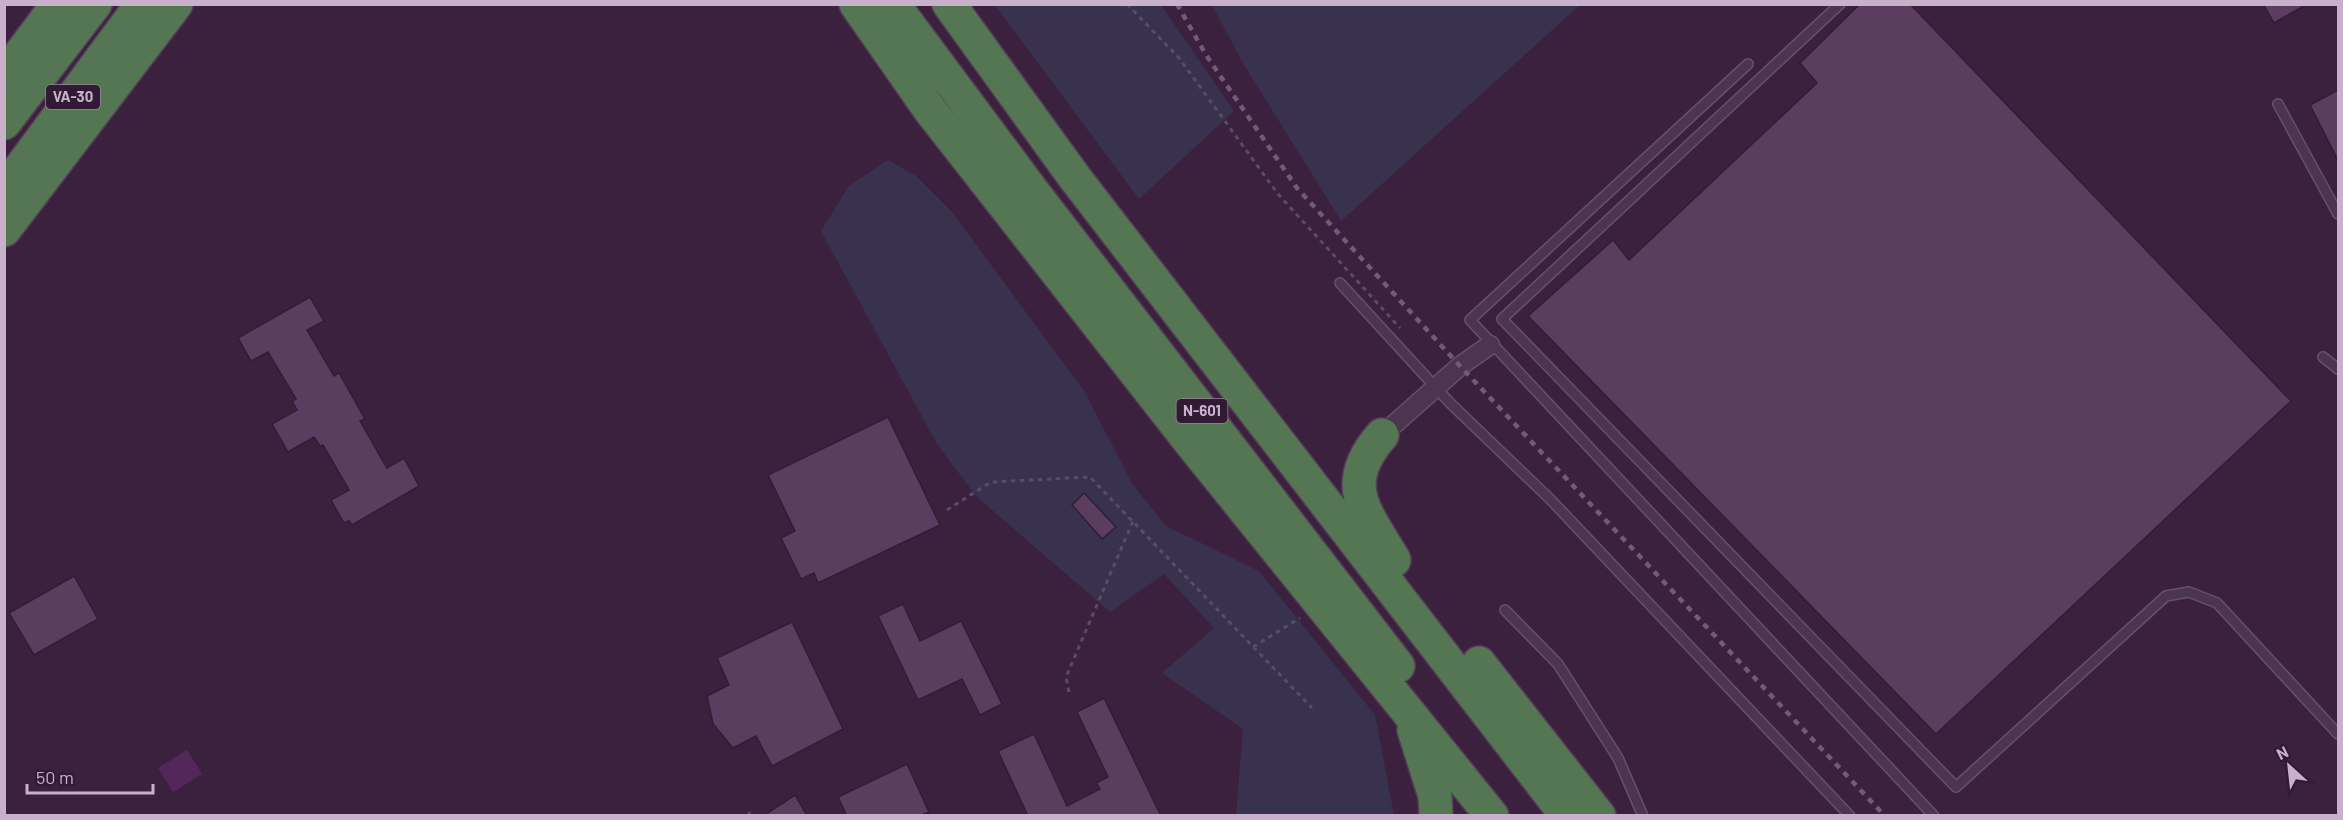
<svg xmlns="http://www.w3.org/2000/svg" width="2343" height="820" viewBox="0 0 2343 820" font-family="Barlow,sans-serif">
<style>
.green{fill:#38324f}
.water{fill:#532759}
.building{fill:#5b3d5f;stroke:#331c36;stroke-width:1.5}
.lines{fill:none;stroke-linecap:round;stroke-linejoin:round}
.lane-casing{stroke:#67506a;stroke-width:12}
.street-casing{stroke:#67506a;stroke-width:21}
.highway-casing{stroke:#543d57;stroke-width:36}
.path{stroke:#594c68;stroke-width:3;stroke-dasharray:4.5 4.5;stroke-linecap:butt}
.lane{stroke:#4c354f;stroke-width:9}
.street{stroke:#4c354f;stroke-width:18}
.highway{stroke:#557652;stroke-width:33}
.rail{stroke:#755978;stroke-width:4.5;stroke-dasharray:6 6;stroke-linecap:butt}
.labels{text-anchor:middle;stroke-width:4.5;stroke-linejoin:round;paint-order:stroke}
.shield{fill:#311a34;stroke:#9b849d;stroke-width:1.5}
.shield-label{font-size:15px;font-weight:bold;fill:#c8b1ca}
</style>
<rect width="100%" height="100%" fill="#3c213f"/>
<path class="green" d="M995,5H1161L1234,111L1139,199Z
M1212,5H1580L1341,221L1243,63Z
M888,160L916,176L952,212L1084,391L1133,485L1166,526L1259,571L1375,715L1394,815H1236L1243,729L1162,673L1214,628L1164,574L1110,612L976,496L937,444L821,231L849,186Z"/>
<path class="water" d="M187,750L202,774L173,792L158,768Z"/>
<path class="building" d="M1860,4H1910L2291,401L1936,734L1528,316L1613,240L1629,260L1817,83L1800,63Z
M2263,4H2307L2274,23Z
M2338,90V160L2310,105Z
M310,297L324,321L307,330L334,376L339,373L365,419L360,421L387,468L404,458L419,486L352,525L349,521L344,523L331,500L349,490L323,445L320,446L314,437L288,452L272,424L297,410L292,401L296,399L268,352L251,361L238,338Z
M888,417L940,525L818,583L814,573L801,579L781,538L795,531L768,475Z
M1084,493L1116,527L1102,539L1072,505Z
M74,576L98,619L34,655L9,613Z
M903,604L920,641L961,621L1002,704L980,715L962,679L918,700L878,616Z
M792,622L843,729L772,766L756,736L733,748L713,724L707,696L729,685L717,658Z
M1104,698L1161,816H1028L998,751L1034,734L1067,806L1100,789L1096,783L1108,777L1077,712Z
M907,764L929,812L919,816H847L838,797Z
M795,795L807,816H763Z"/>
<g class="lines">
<g class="lane-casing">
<path id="lane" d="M1840,4L1502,319L1956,787L2166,596L2189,592L2217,603L2338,734
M1748,64L1470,320L1934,816
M2278,104L2338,214
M1340,283L1450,403L1550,499L1850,816
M2323,357L2338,369
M1505,610L1558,664L1618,758L1643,816"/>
</g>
<g class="street-casing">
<path id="street" d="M1382,435L1460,366L1490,345"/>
</g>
<g class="highway-casing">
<path id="highway" d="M856,4L930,110L1191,443L1492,816
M893,4L1033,192L1398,666
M949,4L1075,178L1567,816
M4,76L58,4
M4,123L95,4
M4,190L142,4
M4,230L176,4
M1382,435C1338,485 1366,512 1394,560
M1479,663L1599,816
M1414,730L1435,796L1436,816"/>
</g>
<path class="path" d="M1127,4L1179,58L1278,194L1400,328
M947,510L991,482L1090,477L1312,708
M1253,647L1300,618
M1069,692L1066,677L1133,521
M747,816L750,813L752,816"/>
<use href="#lane" class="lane"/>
<use href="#street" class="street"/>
<use href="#highway" class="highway"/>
<path class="rail" d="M1177,4L1206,55L1297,188L1460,366L1885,816"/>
</g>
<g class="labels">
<g class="shield">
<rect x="46" y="85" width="54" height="24" rx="4.5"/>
<rect x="1176.5" y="399" width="51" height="24" rx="4.5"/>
</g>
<g class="shield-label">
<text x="73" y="102">VA-30</text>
<text x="1202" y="416">N-601</text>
</g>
</g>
<rect width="2343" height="820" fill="none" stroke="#c8b1ca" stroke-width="12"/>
<g transform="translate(2289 766) rotate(333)" stroke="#311a34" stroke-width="4.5" paint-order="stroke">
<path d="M0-4.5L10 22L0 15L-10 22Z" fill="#c8b1ca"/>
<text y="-9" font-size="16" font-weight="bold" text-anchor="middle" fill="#c8b1ca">N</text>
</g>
<path d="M27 784v9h126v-9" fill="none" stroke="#c8b1ca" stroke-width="3"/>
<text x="36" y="784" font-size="18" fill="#c8b1ca" stroke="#311a34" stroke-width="4.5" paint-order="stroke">50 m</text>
</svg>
